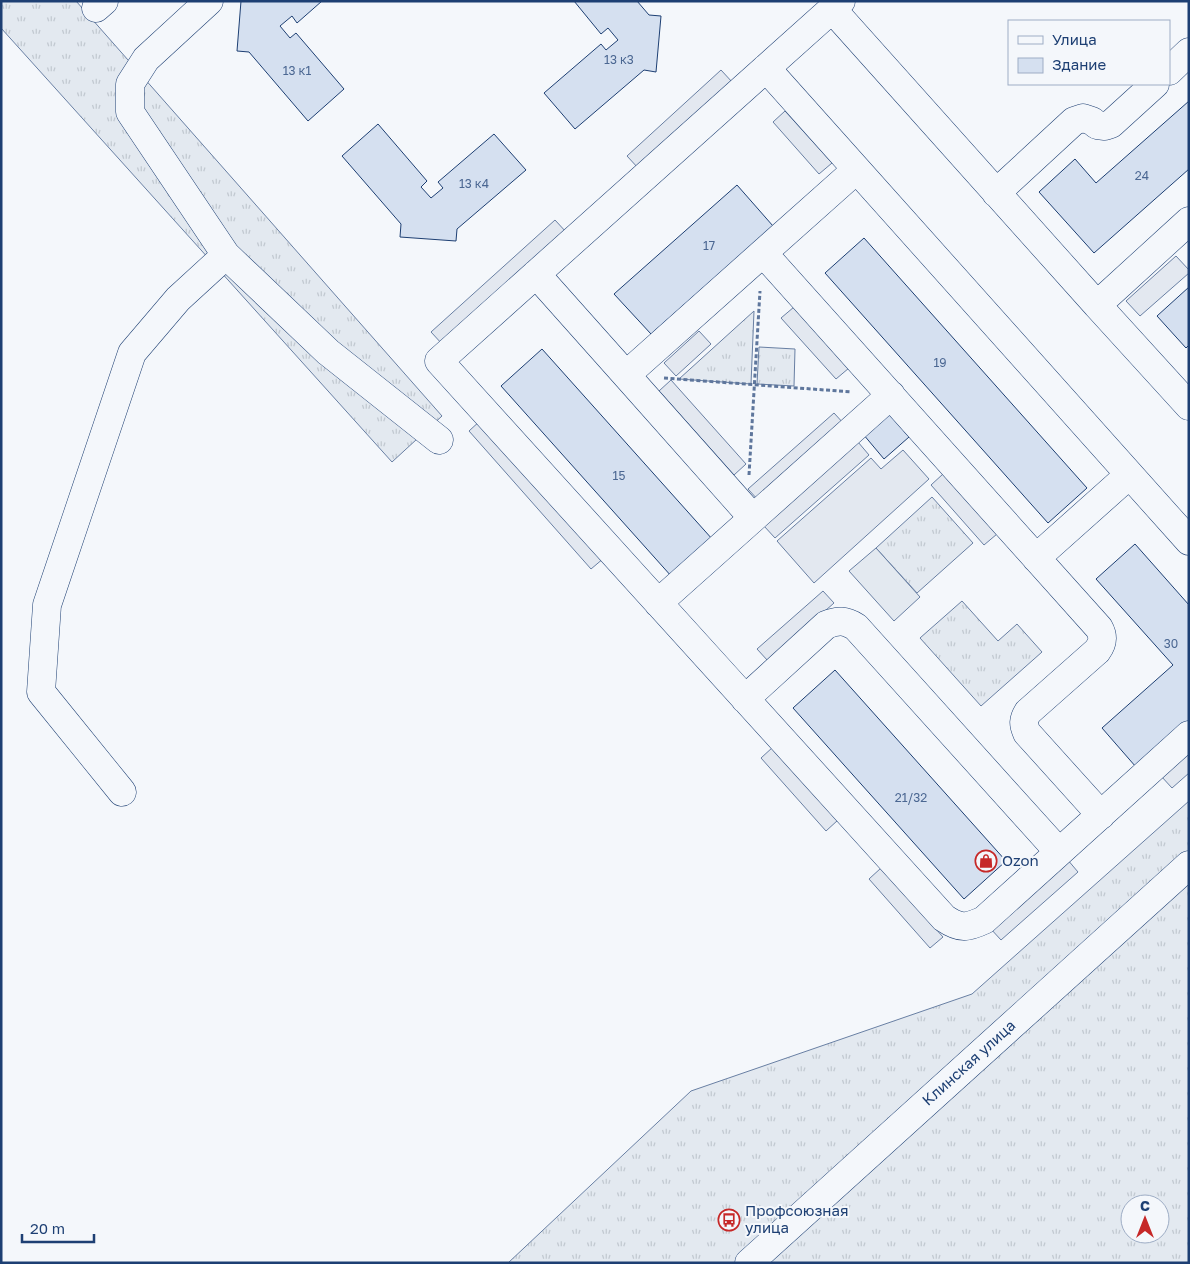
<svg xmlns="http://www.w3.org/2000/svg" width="1190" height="1264" viewBox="0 0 1190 1264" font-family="'Golos Text',sans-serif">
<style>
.grass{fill:url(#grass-tufts);stroke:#687fa3;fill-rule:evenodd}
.pitch{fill:#e3e9f0;stroke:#687fa3}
.parking{fill:#e3e8f0;stroke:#687fa3}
.building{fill:#d5e0f0;stroke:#1d3f73}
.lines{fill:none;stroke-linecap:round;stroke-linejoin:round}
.minor-casing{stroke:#1d3f73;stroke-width:29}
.path{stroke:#5e769c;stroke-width:3;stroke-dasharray:4 2.5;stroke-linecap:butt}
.minor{stroke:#f4f7fb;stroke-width:28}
.labels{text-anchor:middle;stroke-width:4;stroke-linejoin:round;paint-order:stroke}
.number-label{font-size:12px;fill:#4b6792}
.poi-label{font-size:15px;fill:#1d3f73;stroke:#f4f7fb;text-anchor:start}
.street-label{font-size:15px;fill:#1d3f73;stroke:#f4f7fb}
</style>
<defs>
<pattern id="grass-tufts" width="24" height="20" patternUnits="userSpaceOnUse" patternTransform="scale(1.25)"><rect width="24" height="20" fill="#e3e9f0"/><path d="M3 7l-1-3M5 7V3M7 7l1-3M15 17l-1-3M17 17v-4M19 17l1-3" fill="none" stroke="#c2c9d1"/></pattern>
</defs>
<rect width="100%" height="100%" fill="#f4f7fb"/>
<path class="grass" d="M1,1H76L442,416L392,462L1,28Z
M754,311L751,384L679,379Z
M759,347L795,349L794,386L757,384Z
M932,497L973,543L917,593L876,548Z
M962,601L998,641L1017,624L1042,652L981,706L920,638Z
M1189,801V1263H508L691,1091L972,994ZM1130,1204H1160V1234H1130Z"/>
<path class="pitch" d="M876,548L920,597L894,621L849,571Z"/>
<path class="parking" d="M721,70L733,83L639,169L627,156Z
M785,111L832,163L819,174L773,122Z
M555,220L567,233L443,345L431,332Z
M1176,256L1189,270V273L1140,316L1126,301Z
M794,307L849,368L836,379L781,318Z
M699,331L711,344L676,376L664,363Z
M671,380L746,464L734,475L659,391Z
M834,413L845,425L759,501L748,489Z
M481,420L604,558L591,569L469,431Z
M858,442L869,455L775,538L764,526Z
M903,450L929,479L814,583L777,541L871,458L881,469Z
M943,474L997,534L984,545L931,485Z
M823,591L834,603L768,661L757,649Z
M773,747L838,820L826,831L761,758Z
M1189,751V773L1172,788L1161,776Z
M1067,859L1078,872L1001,940L990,928Z
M881,868L943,937L930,948L869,879Z"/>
<path class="building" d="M241,1H322L297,23L292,16L280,26L290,38L296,33L344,89L308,121L249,52L237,51Z
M574,1H637L649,15L661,16L656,72L644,70L575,129L544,93L601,44L606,50L618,40L608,28L601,34Z
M1189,101V169L1094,253L1039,192L1075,159L1096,183Z
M378,124L427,181L421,187L431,198L443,188L438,182L494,134L526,170L457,229L456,241L400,237L401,224L342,156Z
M737,185L773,226L651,334L614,294Z
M864,238L1087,488L1048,523L825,273Z
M1189,287V345L1186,348L1157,316Z
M542,349L713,540L672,577L501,386Z
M888,412L909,437L884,459L863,434Z
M1135,544L1189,605V720L1136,767L1102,728L1173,665L1096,579Z
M835,670L1006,861L964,899L793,708Z"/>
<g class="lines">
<g class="minor-casing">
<path id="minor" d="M209,1L146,59L130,84V112L226,255L328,352L439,440
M841,1L439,361L944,918C960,929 967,928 984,920L1189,735
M96,8L104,1
M832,9L1097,305L1189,221
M766,68L1189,541
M1169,71L1189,52
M996,193L1074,121L1083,118L1092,121L1097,125L1105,126L1111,124L1155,84
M763,253L1099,628C1104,637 1103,643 1097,651L1028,712C1023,720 1023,724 1027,733L1101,815
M536,274L626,375L856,170
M1097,305L1189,406
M626,375L753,518
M1036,558L1129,475
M658,603L891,395
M745,699L826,625C838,620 845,620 856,627L1059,852
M122,792L41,692L47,605L132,353L178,299L226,255
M749,1263L1189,865"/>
</g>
<path class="path" d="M664,378L852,392
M749,475L760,291"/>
<use href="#minor" class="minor"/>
</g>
<defs>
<g id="shop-ring" transform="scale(1.125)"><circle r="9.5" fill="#f4f7fb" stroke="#c62828" stroke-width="1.5"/><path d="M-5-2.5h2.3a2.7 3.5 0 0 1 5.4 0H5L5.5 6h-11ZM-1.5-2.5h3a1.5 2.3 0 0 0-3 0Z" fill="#c62828"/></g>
<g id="bus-ring" transform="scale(1.125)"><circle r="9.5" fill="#f4f7fb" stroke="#c62828" stroke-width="1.5"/><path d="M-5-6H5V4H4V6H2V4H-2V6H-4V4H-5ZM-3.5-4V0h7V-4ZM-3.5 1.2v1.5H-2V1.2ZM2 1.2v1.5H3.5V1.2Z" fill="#c62828"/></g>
</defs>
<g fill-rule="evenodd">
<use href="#shop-ring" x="986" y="861"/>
<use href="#bus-ring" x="729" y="1220"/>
</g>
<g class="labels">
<g class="number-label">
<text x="619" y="64">13 к3</text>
<text x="297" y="75">13 к1</text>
<text x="1142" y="180">24</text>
<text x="474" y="188">13 к4</text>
<text x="709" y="250">17</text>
<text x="940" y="367">19</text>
<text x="619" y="480">15</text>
<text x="1171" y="648">30</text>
<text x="911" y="802">21/32</text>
</g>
<g class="poi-label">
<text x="1002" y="866">Ozon</text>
<text x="745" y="1216">Профсоюзная<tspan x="745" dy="17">улица</tspan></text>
</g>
<g class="street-label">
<text transform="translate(969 1063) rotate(-42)" y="5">Клинская улица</text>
</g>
</g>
<rect width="1190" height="1264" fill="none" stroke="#1d3f73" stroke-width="5"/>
<rect x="1008" y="20" width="162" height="65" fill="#f4f7fb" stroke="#9eadc5"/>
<rect x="1018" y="36" width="25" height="8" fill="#f4f7fb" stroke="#9eadc5"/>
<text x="1052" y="45" font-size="15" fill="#1d3f73">Улица</text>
<rect x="1018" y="58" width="25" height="15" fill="#d5e0f0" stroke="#9eadc5"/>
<text x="1052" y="70" font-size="15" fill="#1d3f73">Здание</text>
<g transform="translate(1145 1219)"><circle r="24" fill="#f4f7fb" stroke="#9eadc5"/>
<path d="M0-4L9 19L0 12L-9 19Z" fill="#c62828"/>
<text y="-8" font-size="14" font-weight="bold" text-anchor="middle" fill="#1d3f73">С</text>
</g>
<path d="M22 1234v8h72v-8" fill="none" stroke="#1d3f73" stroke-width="2.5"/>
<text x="30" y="1234" font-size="15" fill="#1d3f73" stroke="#f4f7fb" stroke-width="4" paint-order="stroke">20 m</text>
</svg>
